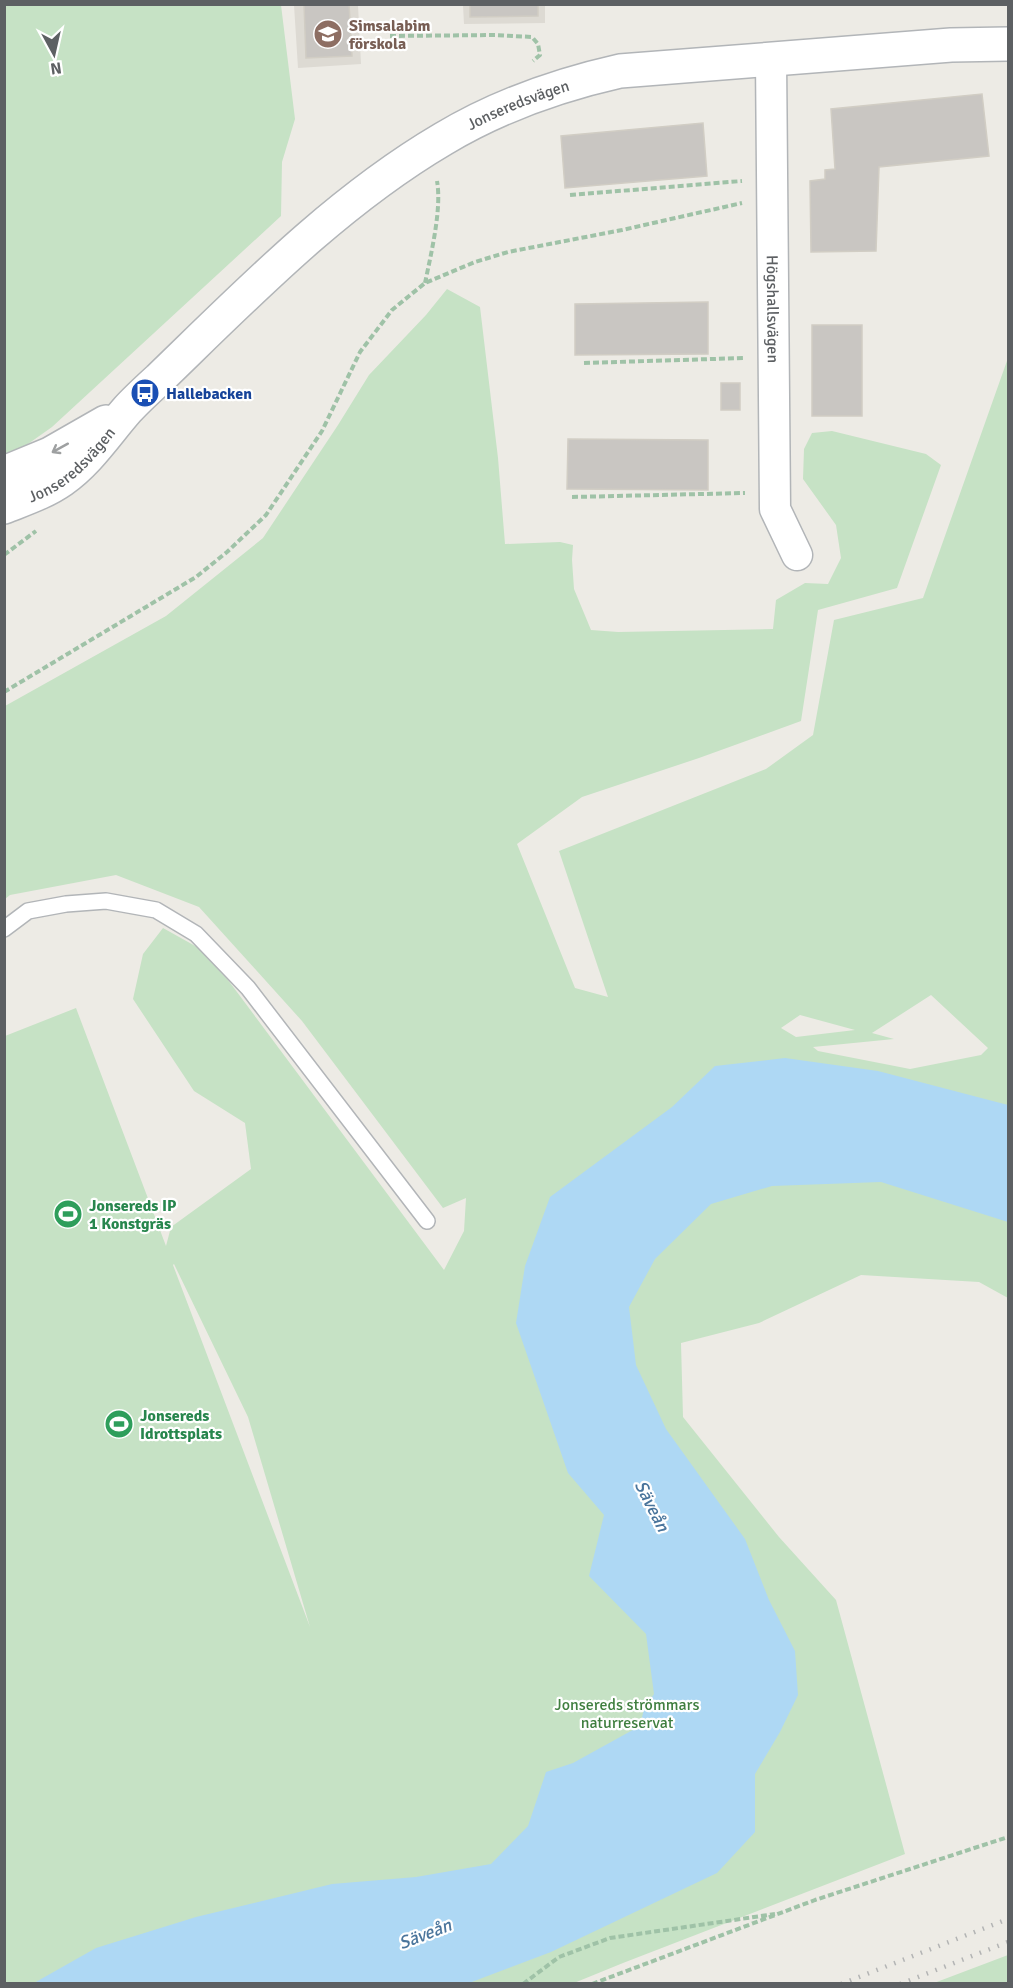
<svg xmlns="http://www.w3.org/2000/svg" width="1013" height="1988" viewBox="0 0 1013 1988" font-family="Signika,sans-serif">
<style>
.education{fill:#dddad3}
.green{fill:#c6e2c5;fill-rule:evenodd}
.water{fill:#aed8f4}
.building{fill:#c9c6c2;stroke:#d1cdc4;stroke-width:1.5}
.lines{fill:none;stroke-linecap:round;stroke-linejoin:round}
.service-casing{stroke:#b2b5b8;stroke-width:18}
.minor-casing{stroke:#b2b5b8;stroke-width:33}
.tertiary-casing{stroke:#b2b5b8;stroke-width:36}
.path{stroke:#9fc2a7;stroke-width:4;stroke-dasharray:6 3;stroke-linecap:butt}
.service{stroke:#fff;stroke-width:15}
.minor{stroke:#fff;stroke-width:30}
.tertiary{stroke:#fff;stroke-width:33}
.rail{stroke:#b3b4b4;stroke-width:4.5;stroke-dasharray:1.5 8;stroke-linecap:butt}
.oneway{stroke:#9ea0a1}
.labels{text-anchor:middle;stroke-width:4.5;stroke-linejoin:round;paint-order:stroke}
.education-label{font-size:16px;font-weight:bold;fill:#785e54;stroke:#fff;text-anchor:start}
.street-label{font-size:16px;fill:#5d6063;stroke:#fff}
.transit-label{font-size:16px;font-weight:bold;fill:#164399;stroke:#fff;text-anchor:start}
.leisure-label{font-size:16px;font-weight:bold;fill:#27864d;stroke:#fff;text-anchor:start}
.park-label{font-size:16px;fill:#407f40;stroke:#fff}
.water-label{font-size:18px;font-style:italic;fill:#4a759c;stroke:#fff}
</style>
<rect width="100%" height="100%" fill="#edebe5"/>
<path class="education" d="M294,5H358L361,64L298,68Z
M463,5H545V23L464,24Z"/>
<path class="green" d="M5,5H281L295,119L282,162L281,216L52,427L18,451L5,456Z
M447,289L480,307L498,458L505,544L560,542L573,545L572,560L574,589L591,630L618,632L773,629L776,600L805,583L828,584L841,558L836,525L803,479L804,449L812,433L832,431L926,454L941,465L897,588L818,610L801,721L699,758L582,797L517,844L575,988L608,997L559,851L766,769L813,735L834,620L923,598L1008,358V1298L979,1282L861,1275L759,1323L681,1343L683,1417L779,1537L836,1600L905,1854L623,1963L574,1983H5V1036L76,1008L166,1246L171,1227L251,1169L245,1123L194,1091L133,999L143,954L163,928L197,947L228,980L444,1270L464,1231L466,1198L443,1208L302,1021L199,907L116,875L10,895L5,899V706L166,616L263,538L338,425L369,375L426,315ZM931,995L988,1048L981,1055L910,1069L818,1051L813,1047L894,1039L872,1033ZM800,1015L855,1030L796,1037L781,1028ZM174,1264L248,1417L310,1627L173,1265Z
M1008,1955V1983H934Z"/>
<path class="water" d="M785,1058L878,1071L1008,1105V1222L881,1182L772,1186L711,1204L655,1259L629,1307L636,1365L666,1429L745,1539L769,1600L795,1651L798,1695L780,1732L755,1774V1832L717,1873L551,1952L469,1983H34L96,1948L196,1917L332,1884L416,1877L491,1864L528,1826L546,1772L573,1763L640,1726L644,1709L654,1694L646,1634L589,1576L604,1515L568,1473L516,1323L525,1266L550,1197L672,1107L715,1066Z"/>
<path class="building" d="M304,4H349L352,56L306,58Z
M470,4H538V16L470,17Z
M982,94L989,156L879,167L876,251L811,252L810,181L825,179V170L835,169L831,109Z
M703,123L707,176L565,188L561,136Z
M708,302V354L575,355V304Z
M812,325H862V416H812Z
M721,383H740V410H721Z
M568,439L708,440V490L567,489Z"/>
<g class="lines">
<g class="service-casing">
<path id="service" d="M4,929L28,911L66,904L106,901L156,910L196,934L248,988L427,1221"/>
</g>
<g class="minor-casing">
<g id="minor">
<path id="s1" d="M771,59L775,509L797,555"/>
</g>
</g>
<g class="tertiary-casing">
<g id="tertiary">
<path d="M4,473L50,454L106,422"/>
<path id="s2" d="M4,507C24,499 45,492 62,480C88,462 106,434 127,410C137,399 148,389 159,379C248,293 336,202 443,139C498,106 558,85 620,71L951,45L1008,44"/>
</g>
</g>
<path class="path" d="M390,36L495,35L532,37L538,44L540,55L533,61
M570,195L742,181
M425,283C431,254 442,209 437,181
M584,363L744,358
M572,497L745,493
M4,555L36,531
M4,692L196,577L227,552L266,515L322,431L360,352L392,310L425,283L475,262L508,252L622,230L742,203
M523,1984L559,1957L610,1938L775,1914
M592,1984L815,1900L1008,1837"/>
<use href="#service" class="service"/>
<use href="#minor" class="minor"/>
<use href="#tertiary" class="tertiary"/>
<path class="rail" d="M841,1984L1008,1919
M900,1984L1008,1942"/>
</g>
<defs><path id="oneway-shaft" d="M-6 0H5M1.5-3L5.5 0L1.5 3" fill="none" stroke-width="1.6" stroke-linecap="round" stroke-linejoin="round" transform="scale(1.5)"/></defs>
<use class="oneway" href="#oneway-shaft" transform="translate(60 448) rotate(151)"/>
<defs>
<g id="school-disc" transform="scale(1.5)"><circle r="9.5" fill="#8d6e63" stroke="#fff"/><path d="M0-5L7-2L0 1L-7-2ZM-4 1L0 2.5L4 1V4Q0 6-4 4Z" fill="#fff"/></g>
<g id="bus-disc" transform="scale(1.5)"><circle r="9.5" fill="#1a4fb4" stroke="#fff"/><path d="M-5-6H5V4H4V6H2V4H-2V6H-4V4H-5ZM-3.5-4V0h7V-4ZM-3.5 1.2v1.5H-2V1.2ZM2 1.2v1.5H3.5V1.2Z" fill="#fff"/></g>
<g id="stadium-disc" transform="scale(1.5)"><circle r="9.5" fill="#2e9e5b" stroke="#fff"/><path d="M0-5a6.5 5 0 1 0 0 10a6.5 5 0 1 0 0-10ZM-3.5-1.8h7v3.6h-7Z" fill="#fff"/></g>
</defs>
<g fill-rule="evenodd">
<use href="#school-disc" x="328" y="34"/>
<use href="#bus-disc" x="145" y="393"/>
<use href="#stadium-disc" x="68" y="1214"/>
<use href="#stadium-disc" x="119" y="1424"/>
</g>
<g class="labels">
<g class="education-label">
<text x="349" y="31">Simsalabim<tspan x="349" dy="18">förskola</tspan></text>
</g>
<g class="street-label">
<text dy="6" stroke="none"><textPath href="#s2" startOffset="660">Jonseredsvägen</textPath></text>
<text dy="6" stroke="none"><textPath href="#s1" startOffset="250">Högshallsvägen</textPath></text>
<text dy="6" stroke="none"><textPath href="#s2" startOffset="81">Jonseredsvägen</textPath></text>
</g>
<g class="transit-label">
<text x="166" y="399">Hallebacken</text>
</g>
<g class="leisure-label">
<text x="89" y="1211">Jonsereds IP<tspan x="89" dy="18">1 Konstgräs</tspan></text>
<text x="140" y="1421">Jonsereds<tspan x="140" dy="18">Idrottsplats</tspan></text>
</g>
<g class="park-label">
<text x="627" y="1710">Jonsereds strömmars<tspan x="627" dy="18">naturreservat</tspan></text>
</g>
<g class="water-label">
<text transform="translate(652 1506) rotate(63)" y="6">Säveån</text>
<text transform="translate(425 1934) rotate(-21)" y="6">Säveån</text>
</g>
</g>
<rect width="1013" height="1988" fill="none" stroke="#5d6063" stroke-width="12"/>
<g transform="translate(54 54) rotate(172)" stroke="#ffffff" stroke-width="4.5" paint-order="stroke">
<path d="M0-4.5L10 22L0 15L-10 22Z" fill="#5d6063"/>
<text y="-9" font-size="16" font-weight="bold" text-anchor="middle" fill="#5d6063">N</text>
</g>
</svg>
